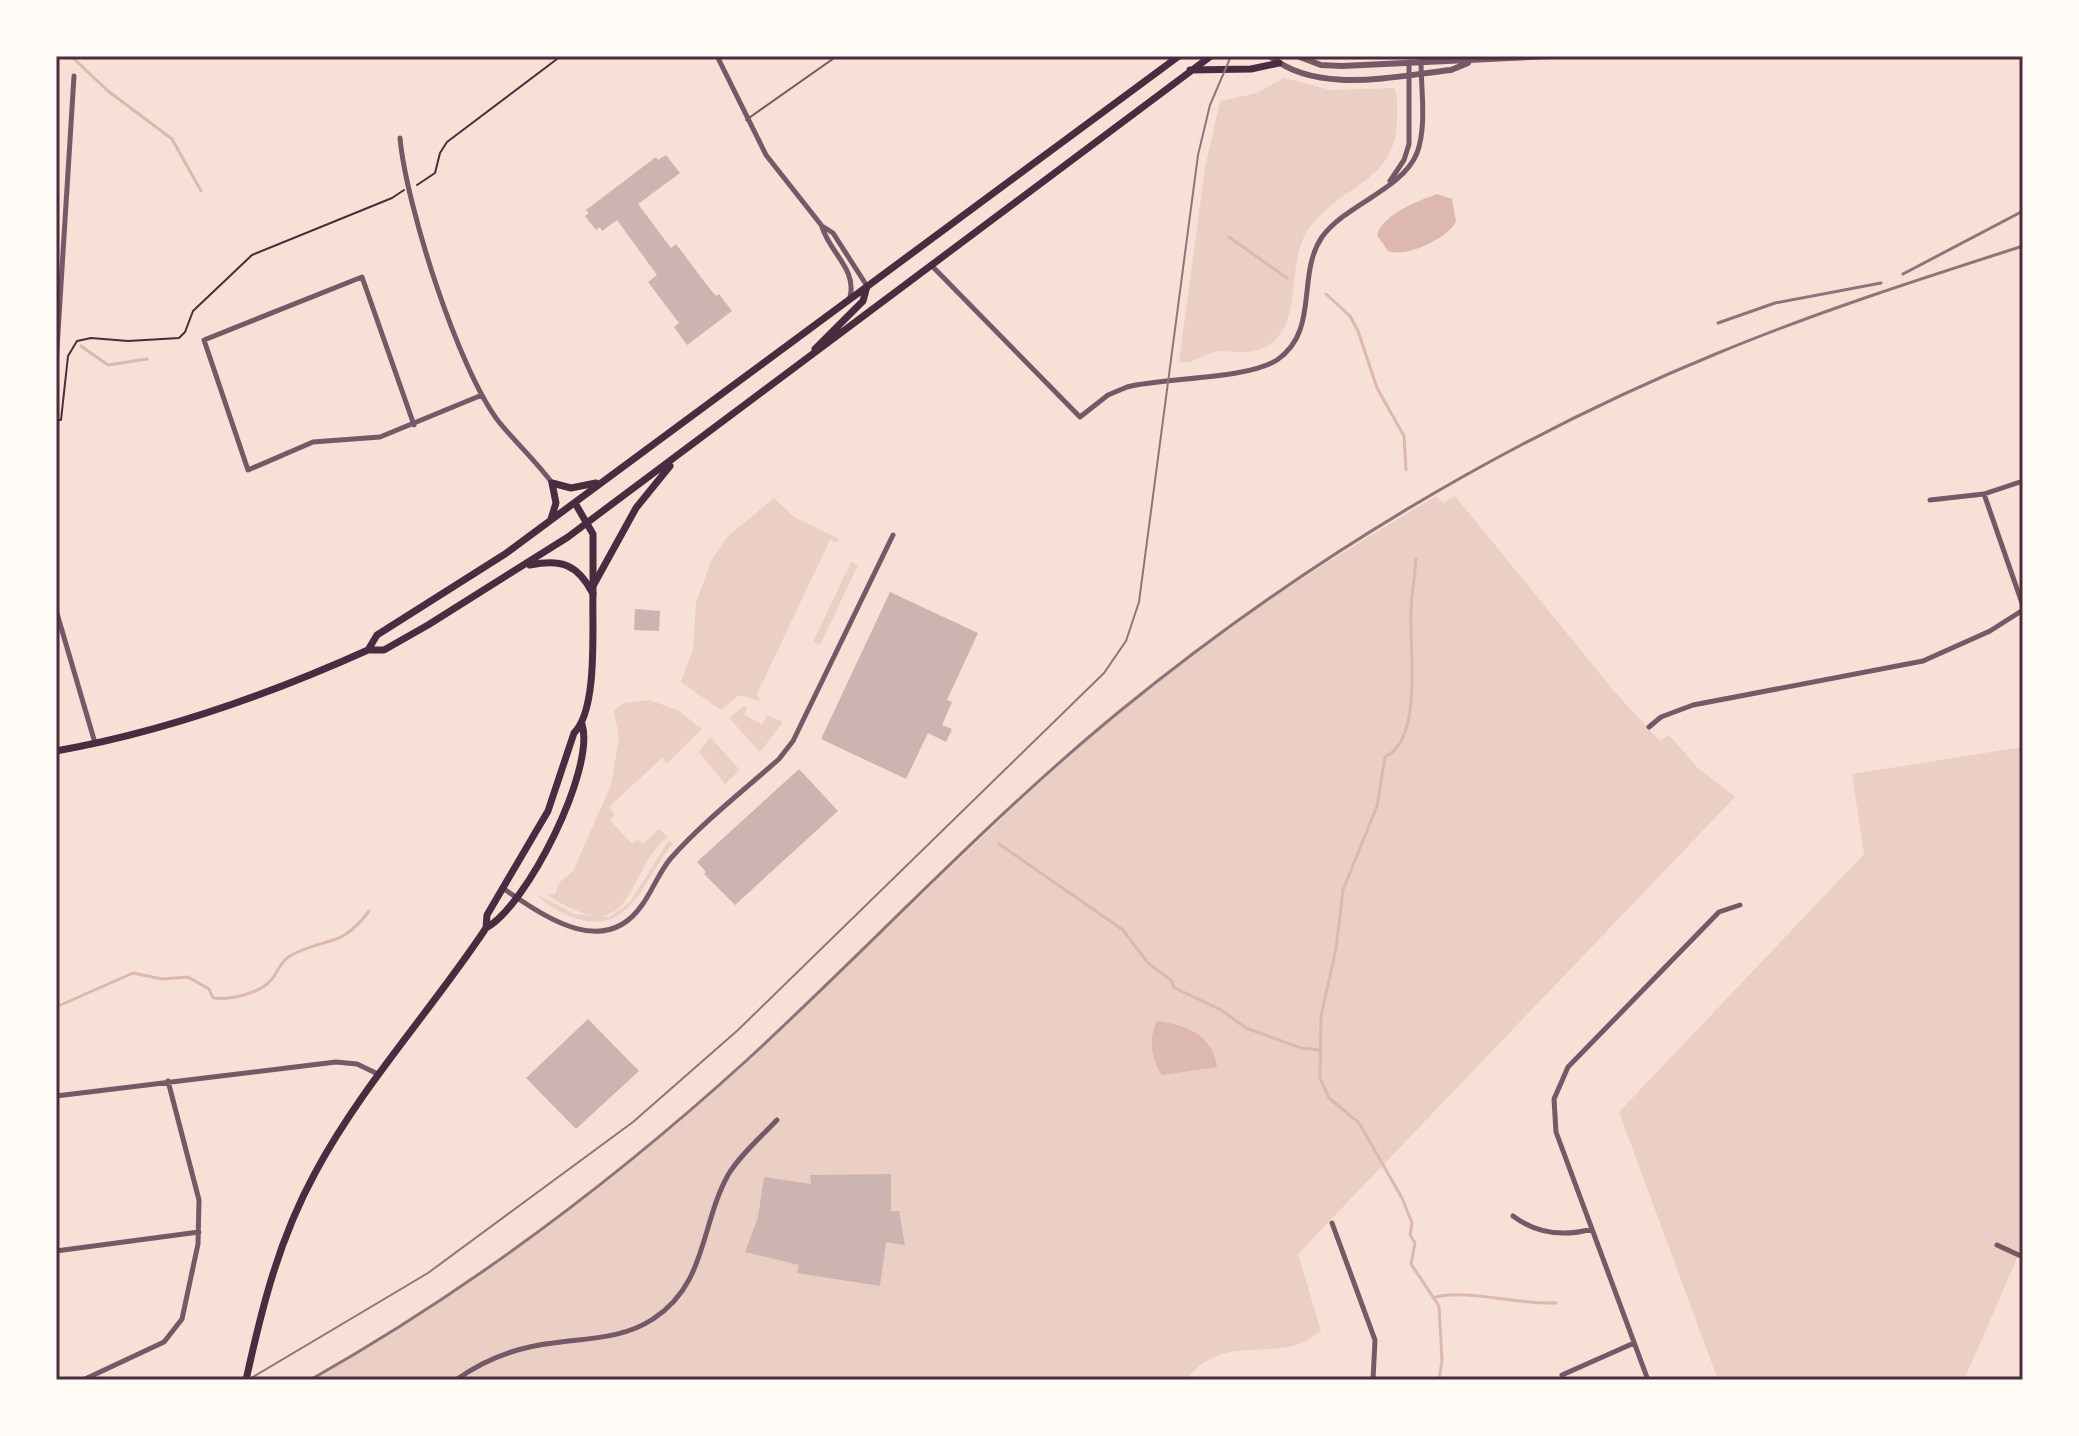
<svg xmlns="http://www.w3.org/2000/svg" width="2079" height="1436" viewBox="0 0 2079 1436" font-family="Inter,sans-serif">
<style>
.green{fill:#ebcfc5}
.water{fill:#dcb8b0}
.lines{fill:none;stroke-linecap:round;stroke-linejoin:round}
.stream{stroke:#dcb8b0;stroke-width:3}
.building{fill:#ccb4b1}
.path{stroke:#4a2c40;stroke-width:2}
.service{stroke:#755966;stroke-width:2}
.minor{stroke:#755966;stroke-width:5}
.tertiary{stroke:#755966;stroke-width:6}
.secondary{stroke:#4a2c40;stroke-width:7}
.primary{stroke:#4a2c40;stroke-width:7}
.tram{stroke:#8f747c;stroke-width:2}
.rail{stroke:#8f747c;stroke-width:3}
.neatline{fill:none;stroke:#4a2c40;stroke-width:3}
</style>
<rect width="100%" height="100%" fill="#f7e1d7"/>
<path class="green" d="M1284,78L1331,90L1394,88C1399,96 1396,107 1397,117C1398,182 1343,183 1310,227C1286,259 1302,317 1274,341C1256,357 1236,351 1218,351C1206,352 1195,365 1179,362L1205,168L1220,101L1257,93Z
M1436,496L1443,503L1455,496L1614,691L1660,741L1669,735L1697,767L1735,797L1298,1254L1321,1331C1315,1335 1307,1342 1300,1344C1256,1357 1220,1337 1186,1380H309C466,1290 610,1182 745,1061C880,941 1003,808 1143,693C1233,618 1335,557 1436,496Z
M774,498L794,517L837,538L838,542L830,540L757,694L761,701L739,695L721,710L681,682L693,649L696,603L711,561L727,537Z
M851,562L858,565L820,645L813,642Z
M650,700L679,711L702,729L667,763L662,758L609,807L615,815L610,820L632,844L638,839L643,844L659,829L667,837C621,878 637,953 546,894H555L559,883L573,871L611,785L619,737L614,711L623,703Z
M744,706L747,707L744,715L762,724L767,715L783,722L760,752L729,718Z
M710,737L740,770L725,784L699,752Z
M2023,747V1245L1964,1380H1718L1619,1112L1864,854L1852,774Z
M669,840L673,844C646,873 635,929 585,921C567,917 549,907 536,894L574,914L610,917L630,902Z"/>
<path class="water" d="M1437,194L1452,199L1456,222C1447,238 1407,258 1388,251L1377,235C1383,214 1418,201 1437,194Z
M1157,1021C1187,1025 1213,1035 1217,1067L1162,1075C1151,1059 1148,1038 1157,1021Z"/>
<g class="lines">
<path class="stream" d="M71,56L108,91L172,139L201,191
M1229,237L1287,278
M1326,294L1350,316L1358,331L1377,388L1404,436L1406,470
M81,346L108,365L147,359
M1416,559C1415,576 1412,592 1411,609C1409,646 1424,739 1385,757L1377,806L1343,890L1336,949L1321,1016L1320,1078L1329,1098L1359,1123L1402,1198L1412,1223L1410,1235L1415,1243L1411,1264L1439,1306L1442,1361L1439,1380
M999,844L1123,930L1148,963L1172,981L1173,987L1221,1010L1246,1028L1301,1048L1321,1050
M56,1007L133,973L162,979L188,977L209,989L213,998C230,1000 259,994 271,980C279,971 279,963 290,956C325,936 340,950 369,911
M1433,1298C1463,1288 1519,1305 1556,1303"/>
</g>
<path class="building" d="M666,155L680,173L638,204L671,248L676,244L710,289L716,296L719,294L732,311L687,345L674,327L679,323L648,282L657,275L617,220L602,231L600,227L596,230L585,216L589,213L586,210L656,157L658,160Z
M890,592L978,633L947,700L952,702L942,725L952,729L946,742L928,733L906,779L821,739Z
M635,609L660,611L659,631L634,630Z
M799,769L838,811L735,905L704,874L706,872L697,862Z
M588,1019L639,1071L576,1129L526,1078Z
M891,1174V1211H899L905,1245L886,1242L880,1286L797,1273L799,1265L745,1252L758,1217L764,1177L811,1184L810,1175Z"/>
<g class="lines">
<path class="path" d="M417,185L435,173L440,153L447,142L561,56
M56,420H61L68,356L77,341L91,338L128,341L179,338L185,332L193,311L252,255L392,198L404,190"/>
<path class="service" d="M746,120L837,56"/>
<path class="minor" d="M717,56L766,155L822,226L833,233L867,286
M400,138C406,205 458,369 499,422C516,443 536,461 552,483
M1390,181L1404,160L1409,144V62
M822,227C830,253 857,269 850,297
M931,265L1080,417L1108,395L1127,387C1166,377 1245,380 1277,360C1320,331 1296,275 1322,237C1346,204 1402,190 1417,153C1427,126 1421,90 1421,61
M56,365L74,76
M414,425L362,277L204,340L248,470L313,442L380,437L482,395
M1984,494L2023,606
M1930,500L1984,494L2023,481
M56,610L95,743
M1649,727L1661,717L1693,705L1923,661L1990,631L2023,610
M504,889C544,916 604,960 642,905C653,890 659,872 671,858C703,822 743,791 779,759L793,741L893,535
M56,1096L336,1062L357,1064L378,1074
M1513,1216C1537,1234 1563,1237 1592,1229
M1332,1223L1375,1340L1373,1380
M1997,1245L2023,1257
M56,1251L199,1232
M1562,1375L1634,1343
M83,1380L164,1342L182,1319L198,1244L199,1200L168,1081
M456,1380C485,1359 518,1347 553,1343C587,1338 623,1339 653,1319C707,1284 700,1226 728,1175C740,1155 761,1137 777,1120
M1648,1380L1556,1132L1554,1099L1568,1067L1719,912L1740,905"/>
<path class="tertiary" d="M1270,56C1317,95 1394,76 1451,70L1468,63
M1297,56L1321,65L1342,66L1551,56"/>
<path class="secondary" d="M575,503L593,534V586
M486,928L487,915L548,811L574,733C598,709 592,629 593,594
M246,1380C262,1307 279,1239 315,1173C362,1085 431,1011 486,928C526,907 596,769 582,724"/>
<path class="primary" d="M1190,70L1251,69L1279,63
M815,349L863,301L867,286
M552,483L571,488L596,483
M551,519L556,503L552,483
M530,565C561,559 577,564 592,592
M593,594V586L636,508L670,466
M368,650L377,635L505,554L1179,56
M56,751C165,732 268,695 368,650H384L428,625L568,537L1211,56"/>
<path class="tram" d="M248,1380L428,1273L633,1122L738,1030L1104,673L1126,641L1139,602L1198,155L1210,105L1231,56"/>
<path class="rail" d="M1903,274L2023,211
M1718,323L1775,303L1881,283
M310,1380C466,1292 614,1181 747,1060C872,945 988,819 1120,711C1300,564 1503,441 1718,353C1817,312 1920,279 2023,246"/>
</g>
<rect width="2079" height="1436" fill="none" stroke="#fffaf5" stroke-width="116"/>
<rect x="58" y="58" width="1963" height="1320" class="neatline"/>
</svg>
